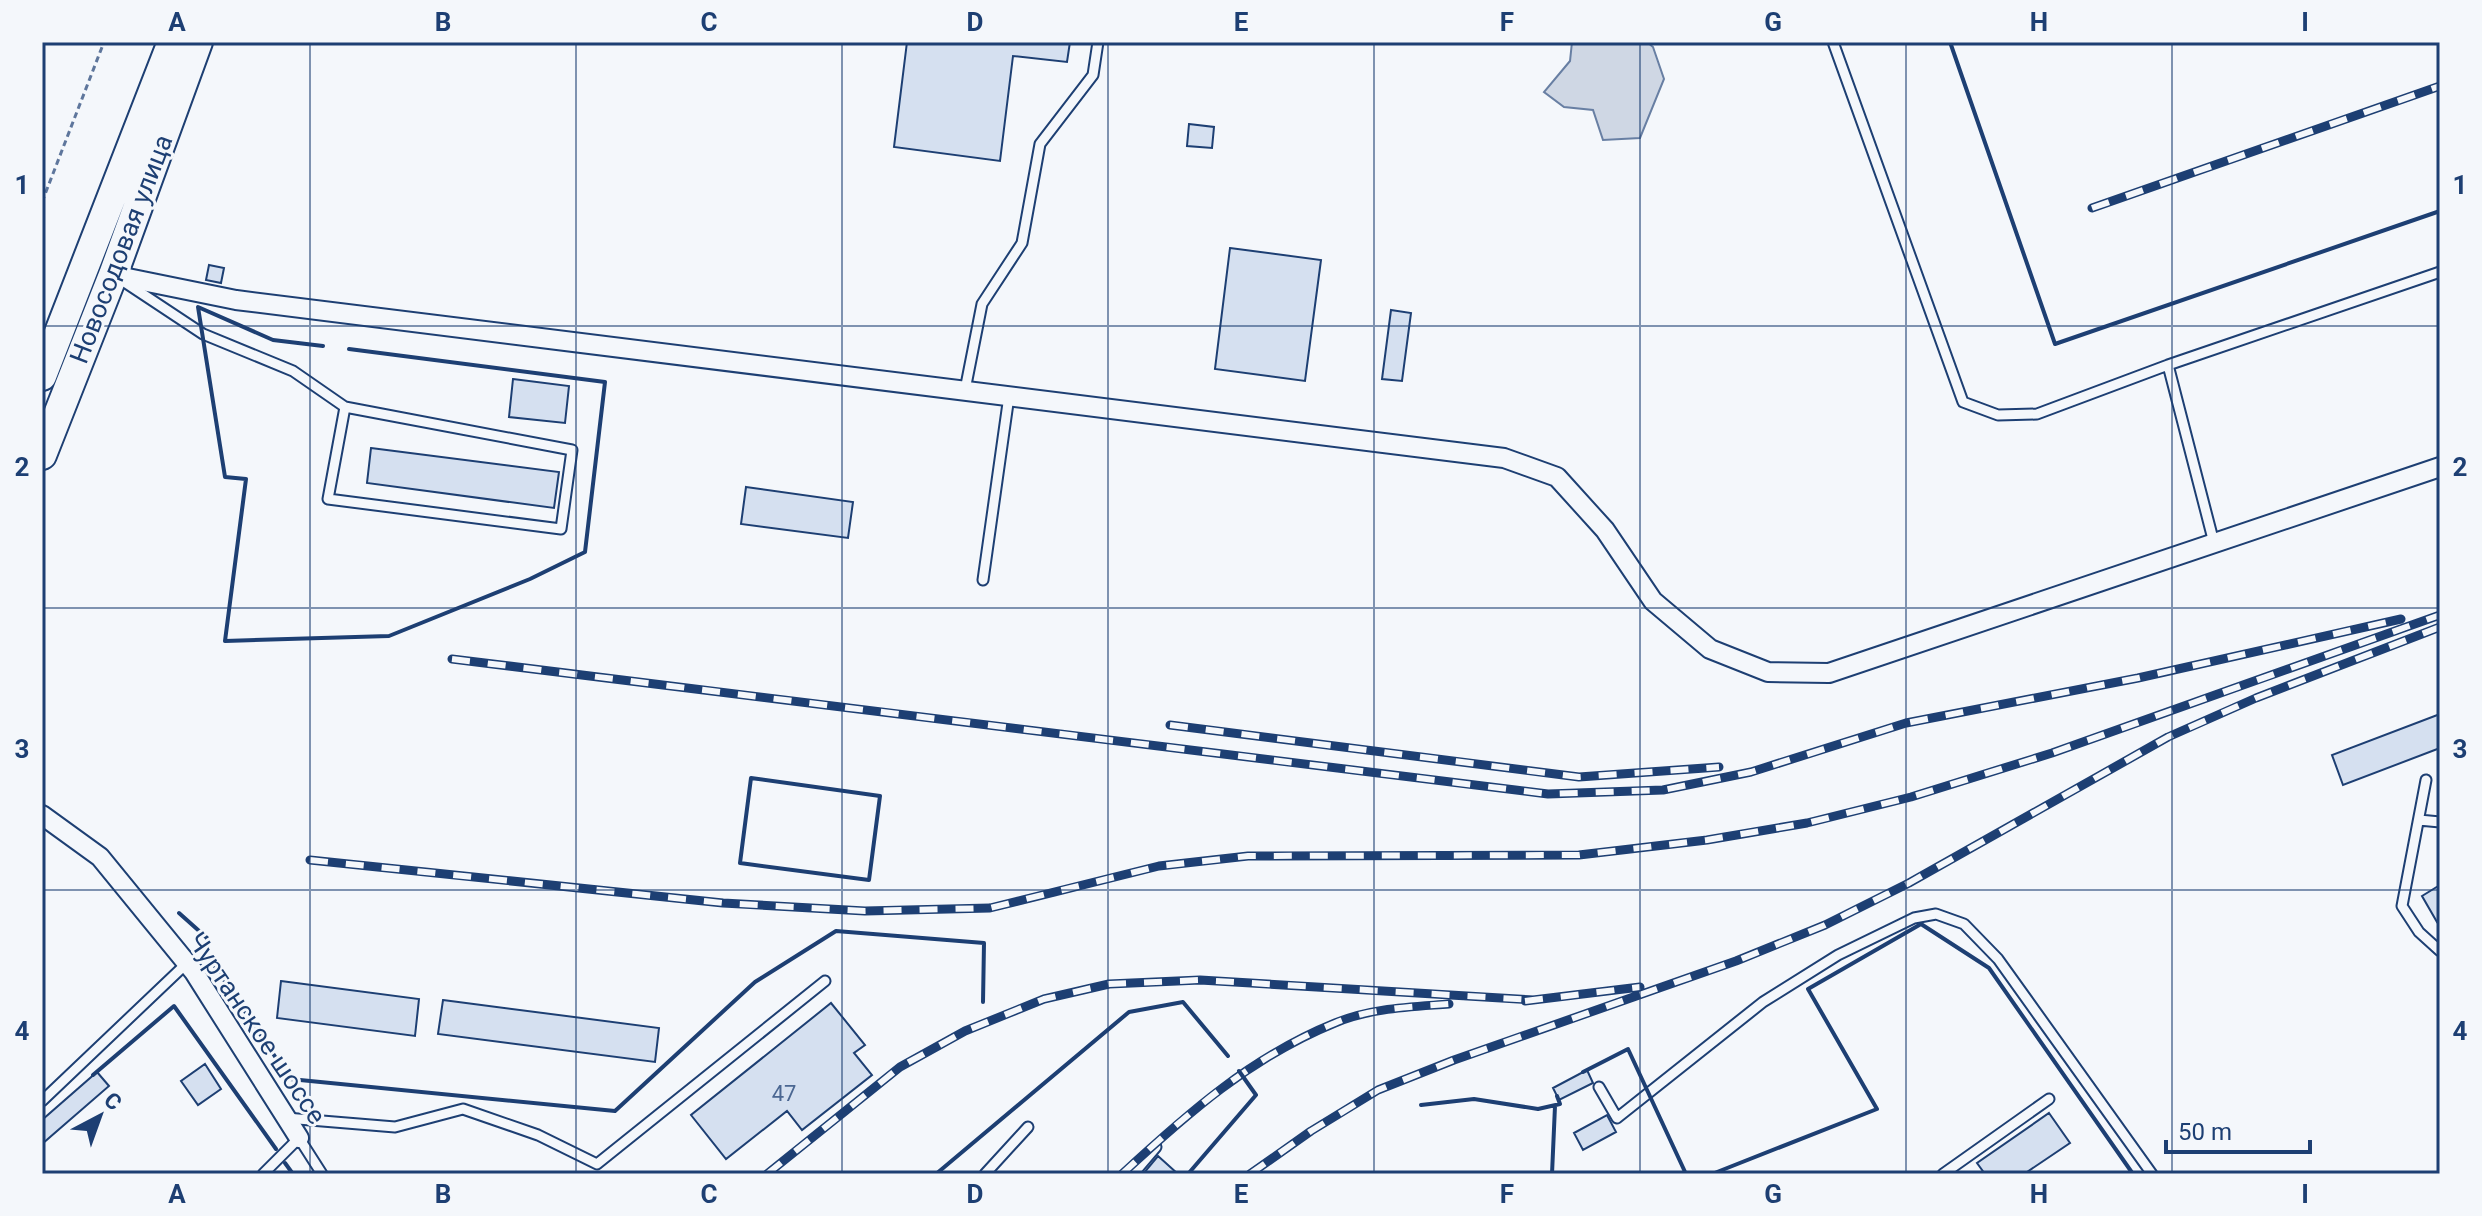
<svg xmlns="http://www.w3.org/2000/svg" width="2482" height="1216" viewBox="0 0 2482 1216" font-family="Roboto,sans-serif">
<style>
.water{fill:#cfd7e4;stroke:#687fa3;stroke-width:2}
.building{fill:#d5e0f0;stroke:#1d3f73;stroke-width:2}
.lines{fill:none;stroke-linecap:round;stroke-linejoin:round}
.service-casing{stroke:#1d3f73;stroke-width:13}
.minor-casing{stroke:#1d3f73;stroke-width:22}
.primary-casing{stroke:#1d3f73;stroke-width:32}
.path{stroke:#5e769c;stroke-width:3;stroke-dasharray:6 4;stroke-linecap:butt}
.service{stroke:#f4f7fb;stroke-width:9}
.minor{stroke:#f4f7fb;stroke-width:18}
.primary{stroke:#f4f7fb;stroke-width:28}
.rail-casing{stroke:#1d3f73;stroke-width:9}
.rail{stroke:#f4f7fb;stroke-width:6;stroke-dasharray:18;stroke-linecap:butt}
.wall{stroke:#1d3f73;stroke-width:4}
.grid{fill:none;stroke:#1d3f73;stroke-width:2;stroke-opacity:0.55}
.labels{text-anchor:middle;stroke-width:6;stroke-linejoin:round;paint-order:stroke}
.number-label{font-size:22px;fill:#4b6792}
.street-label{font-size:26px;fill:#1d3f73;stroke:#f4f7fb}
.neatline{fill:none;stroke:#1d3f73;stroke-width:3}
.grid-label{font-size:26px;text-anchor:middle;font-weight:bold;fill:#1d3f73}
</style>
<rect width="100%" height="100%" fill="#f4f7fb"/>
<path class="water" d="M1572,42H1647L1653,47L1664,79L1640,138L1603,140L1593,110L1564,107L1544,92L1570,61Z"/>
<path class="building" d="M907,42H1070L1067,62L1013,56L1000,161L894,147Z
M1189,124L1214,127L1212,148L1187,146Z
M1230,248L1321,260L1305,381L1215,369Z
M209,265L224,268L221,283L206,280Z
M1391,310L1411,313L1402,381L1382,379Z
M513,379L569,386L565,423L509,417Z
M371,448L559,472L554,508L367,483Z
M746,487L853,502L848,538L741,524Z
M2440,714V748L2343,785L2332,755Z
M2440,885V920L2437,922L2422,896Z
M281,981L419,999L415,1036L277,1018Z
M443,1000L659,1028L655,1062L438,1034Z
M831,1003L865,1045L854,1053L872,1075L802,1130L787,1111L726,1159L691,1115Z
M205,1064L221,1089L198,1105L181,1081Z
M1587,1070L1593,1083L1559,1100L1553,1088Z
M97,1072L109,1086L42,1144V1120Z
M2049,1113L2070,1143L2024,1174H1985L1977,1163Z
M1607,1115L1616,1132L1583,1150L1574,1133Z
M1158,1156L1178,1174H1143Z"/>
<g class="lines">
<g class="service-casing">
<path id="service" d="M1833,42L1963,402L1998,415L2037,414L2168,365L2214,543
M126,283L203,334L293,371L345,407L328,499L561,529L572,450L345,407
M2168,365L2440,272
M965,390L982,304L1022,243L1040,144L1093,75L1098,42
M983,580L1009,396
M2426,780L2402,906L2419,932L2440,951
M2419,820L2440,822
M1599,1087L1617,1118L1763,1002L1838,955L1914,918L1936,914L1964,924L1998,959L2152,1174
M42,1101L187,963
M286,1118L395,1127L463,1109L538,1135L597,1164L825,981
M263,1174L299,1138L322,1174
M985,1174L1028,1127
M1133,1174L1156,1147
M1943,1174L2049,1099"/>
</g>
<g class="minor-casing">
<path id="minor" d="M113,275L236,300L1504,458L1557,477L1605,530L1653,601L1710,649L1768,672L1829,673L2440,467
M42,815L100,857L194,972L299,1138"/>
</g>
<g class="primary-casing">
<path id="primary" d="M42,376L172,42
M42,455L113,275L198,42"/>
</g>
<path class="path" d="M42,202L104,42"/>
<use href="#service" class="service"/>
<use href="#minor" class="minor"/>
<use href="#primary" class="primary"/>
<g class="rail-casing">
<path id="rail" d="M2092,208L2440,86
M452,659L1548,794L1663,790L1751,772L1906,723L2138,678L2401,619
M1170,725L1579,777L1719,767
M310,860L723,903L865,911L990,908L1159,866L1248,856L1579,855L1707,840L1807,823L1911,797L2052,753L2440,615
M1525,1001L1640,987
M767,1174L900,1067L965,1031L1044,999L1109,984L1200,980L1534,1000
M1122,1174C1187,1114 1251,1057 1335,1023C1370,1008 1411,1007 1449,1004
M1250,1174L1311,1131L1378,1090L1454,1060L1736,961L1825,925L1909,883L2168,737L2256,698L2440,627"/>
</g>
<use href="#rail" class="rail"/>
<path class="wall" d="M1950,42L2055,344L2440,211
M323,346L273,340L198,307L225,477L246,479L225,641L389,636L530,579L585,552L605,382L349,349
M751,778L880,796L869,880L740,863Z
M179,913L207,938L208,956L290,1079L615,1111L755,982L836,931L984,943L983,1002
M1583,1072L1628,1049L1686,1174
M93,1075L174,1006L276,1149
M1421,1105L1474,1099L1538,1109L1560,1104L1557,1096
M285,1163L293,1174
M936,1174L1129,1012L1183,1002L1228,1056
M1188,1174L1256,1095L1239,1071
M1552,1174L1555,1106
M1712,1174L1877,1109L1808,989L1921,924L1989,968L2133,1174"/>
</g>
<path class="grid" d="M310,42V1174M576,42V1174M842,42V1174M1108,42V1174M1374,42V1174M1640,42V1174M1906,42V1174M2172,42V1174M42,326H2440M42,608H2440M42,890H2440"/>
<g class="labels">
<g class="number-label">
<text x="784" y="1101">47</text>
</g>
<g class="street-label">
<text transform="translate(121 249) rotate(-69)" y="9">Новосодовая улица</text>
<text transform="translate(257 1028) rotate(56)" y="9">Чуртанское шоссе</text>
</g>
</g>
<rect width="2482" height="1216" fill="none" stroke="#f4f7fb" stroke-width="88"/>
<g transform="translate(100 1116) rotate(41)" stroke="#f4f7fb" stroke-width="6" paint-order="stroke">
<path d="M0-6L14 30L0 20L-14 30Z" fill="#1d3f73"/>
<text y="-12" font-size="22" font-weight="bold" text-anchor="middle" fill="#1d3f73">С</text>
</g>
<path d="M2166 1140v12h144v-12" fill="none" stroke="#1d3f73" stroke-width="4"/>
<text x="2178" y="1140" font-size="24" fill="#1d3f73" stroke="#f4f7fb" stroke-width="6" paint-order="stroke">50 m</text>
<rect x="44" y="44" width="2394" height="1128" class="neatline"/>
<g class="grid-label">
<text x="177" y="31">A</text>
<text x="443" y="31">B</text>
<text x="709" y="31">C</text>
<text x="975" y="31">D</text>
<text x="1241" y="31">E</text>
<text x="1507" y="31">F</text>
<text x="1773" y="31">G</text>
<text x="2039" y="31">H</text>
<text x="2305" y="31">I</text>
<text x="22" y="194">1</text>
<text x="2460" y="194">1</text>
<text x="22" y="476">2</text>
<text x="2460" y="476">2</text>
<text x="22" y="758">3</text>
<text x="2460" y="758">3</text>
<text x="22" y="1040">4</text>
<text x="2460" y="1040">4</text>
<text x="177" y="1203">A</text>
<text x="443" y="1203">B</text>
<text x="709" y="1203">C</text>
<text x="975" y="1203">D</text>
<text x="1241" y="1203">E</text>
<text x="1507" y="1203">F</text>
<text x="1773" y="1203">G</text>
<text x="2039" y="1203">H</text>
<text x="2305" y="1203">I</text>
</g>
</svg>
